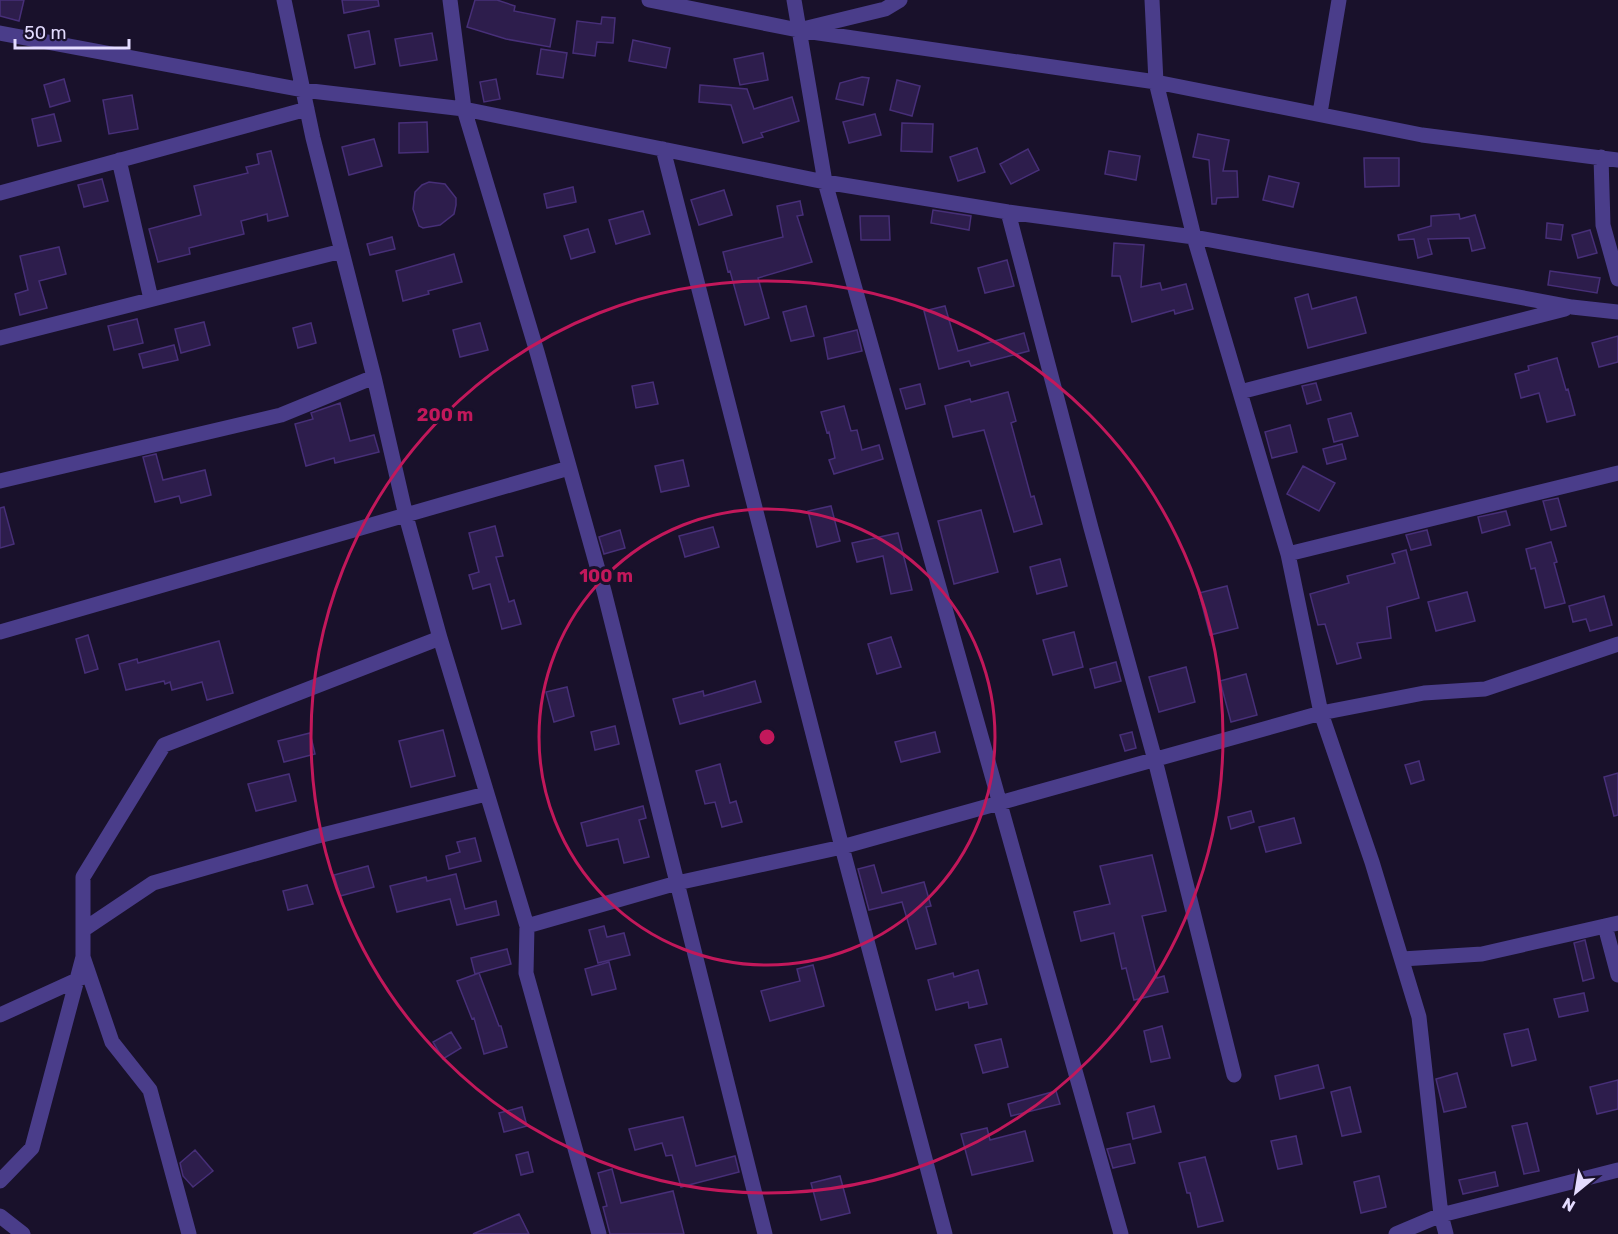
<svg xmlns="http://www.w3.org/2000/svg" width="1618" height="1234" viewBox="0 0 1618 1234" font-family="Rubik,sans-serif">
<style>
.building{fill:#2d1d4c;stroke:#472f78;stroke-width:1.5}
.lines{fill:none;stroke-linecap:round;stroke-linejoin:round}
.minor{stroke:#4a3d8a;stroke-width:15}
.ring{fill:none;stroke:#c2185b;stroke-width:3}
.centre{fill:#c2185b;stroke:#19112b;stroke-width:3}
.ring-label{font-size:18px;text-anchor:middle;font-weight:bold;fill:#c2185b;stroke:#19112b;stroke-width:6;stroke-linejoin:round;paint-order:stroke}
</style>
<rect width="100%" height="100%" fill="#19112b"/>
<path class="building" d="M0,0H24L19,21L0,16Z
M342,0H378L379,6L344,13Z
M475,0H497L515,6L514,11L555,19L550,47L506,39L467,27Z
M602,17L615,18L613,43L597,42L595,56L573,53L577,21L601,24Z
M369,31L375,64L355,68L348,35Z
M432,33L437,60L400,66L395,39Z
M633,40L670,48L666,68L629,61Z
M541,49L567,53L563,78L537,74Z
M763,53L768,80L740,85L734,59Z
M862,77L869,78L863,105L836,99L840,83Z
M64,79L70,101L50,107L44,85Z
M496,79L500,99L484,102L480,82Z
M897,80L920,86L912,116L890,110Z
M700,85L747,89L754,109L792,97L799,121L761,133L763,137L743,143L731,105L699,102Z
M132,95L138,129L109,134L103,100Z
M54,114L61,141L38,146L32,119Z
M875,114L881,135L849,143L843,122Z
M427,122L428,152L399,153V123Z
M902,123L933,124L932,152L901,151Z
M1198,134L1229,140L1223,171H1237L1238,197L1217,198L1216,204H1212L1209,160L1193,157Z
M374,139L382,166L349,175L342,147Z
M977,148L985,172L958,181L950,157Z
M1028,149L1039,170L1011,184L1000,164Z
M271,151L288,216L268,221L267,214L241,221L244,234L189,248L190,254L158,262L149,229L201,215L194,186L248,173L246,167L259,164L257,154Z
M1109,151L1140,156L1136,180L1105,174Z
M1364,158H1399V186L1365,187Z
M1269,176L1299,183L1293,207L1263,200Z
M102,179L108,201L84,207L78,185Z
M429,182L445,184L456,198V205L454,214L440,225L423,228L419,226L413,209L415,192L422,185Z
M573,187L576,202L547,208L544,194Z
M724,190L732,215L699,225L691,200Z
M800,201L803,215L797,216L812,262L758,278L769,318L745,325L730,271L728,272L723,252L783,237L777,206Z
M933,210L971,216L969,230L931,223Z
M643,211L650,234L616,244L609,220Z
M1459,214L1460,219L1475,215L1485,248L1472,251L1469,238L1428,239L1432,254L1418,258L1414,239L1399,240L1398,235L1431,226V216Z
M860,216H889L890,240H861Z
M1547,223L1563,225L1561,240L1546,238Z
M588,229L595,252L571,259L564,236Z
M1590,230L1597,253L1578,258L1572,235Z
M392,237L395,249L370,255L367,244Z
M1114,243L1144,245L1141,287L1160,283L1162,290L1186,284L1193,309L1175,314L1174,310L1132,322L1120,276H1112Z
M59,247L66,274L39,281L47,308L20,315L15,294L28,290L20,256Z
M454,254L462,282L428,291L429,294L403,301L396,271Z
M1007,260L1014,286L985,293L978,268Z
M1550,271L1600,278L1597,293L1548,285Z
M1308,294L1312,309L1356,297L1366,333L1308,348L1295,298Z
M806,306L814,336L791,341L783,312Z
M945,306L958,351L1024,333L1029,351L971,366L969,361L939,369L924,311Z
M137,319L143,343L114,350L108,326Z
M204,322L210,345L181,353L175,329Z
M311,323L316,343L298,348L293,328Z
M480,323L488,350L460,357L453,330Z
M857,330L862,351L828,359L824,338Z
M1618,336V362L1599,367L1592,343Z
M174,345L178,360L143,368L139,354Z
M1557,358L1566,390L1568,389L1575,415L1547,422L1539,393L1521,398L1515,374L1529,370L1528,366Z
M653,382L658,404L636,408L632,386Z
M1316,383L1321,400L1307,404L1302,386Z
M920,384L925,404L906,409L900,389Z
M1008,392L1016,421L1011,423L1031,497L1034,496L1042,524L1014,532L984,430L953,437L945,406L970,399L971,402Z
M340,403L350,441L374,435L379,452L335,463L334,458L306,466L295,424L313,419L311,413Z
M844,406L851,431L857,430L862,450L879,445L883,459L834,474L829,460L835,458L829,432L827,433L821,412Z
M1351,413L1358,436L1334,442L1328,419Z
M1290,425L1297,452L1272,458L1265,432Z
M1342,444L1346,459L1327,464L1323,449Z
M156,454L163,480L205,470L211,495L181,503L179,496L155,502L143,457Z
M683,460L689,486L661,492L655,466Z
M1303,466L1335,483L1319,511L1287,494Z
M1558,498L1566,526L1551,530L1543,501Z
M831,506L840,541L817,547L808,511Z
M4,507L14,544L0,548V508Z
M981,510L998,572L954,584L938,521Z
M1506,511L1510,525L1482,533L1478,517Z
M495,526L503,556L496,557L509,602L514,600L521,624L502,629L490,584L473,589L469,575L479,572L469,533Z
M713,527L719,547L685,557L679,536Z
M620,530L625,548L604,554L599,537Z
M1427,530L1431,545L1411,550L1406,535Z
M898,533L912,590L891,594L883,556L857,562L852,543Z
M1551,542L1557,562L1554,563L1565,603L1545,608L1535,568L1531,569L1526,549Z
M1406,550L1419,598L1387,607L1391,638L1357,643L1361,658L1337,664L1325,624L1318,625L1310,594L1349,583L1347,576L1395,563L1392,554Z
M1060,559L1067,586L1037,594L1030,567Z
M1227,586L1238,628L1210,635L1199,593Z
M1467,592L1475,621L1436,631L1428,602Z
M1604,596L1612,625L1590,631L1586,619L1573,622L1569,606Z
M1074,632L1083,667L1053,675L1043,640Z
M88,635L98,669L85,673L76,639Z
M891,637L901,667L877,674L868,644Z
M219,641L233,693L207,700L202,682L172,690L170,682L165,684L164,681L126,690L119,664L137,659L138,663Z
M1116,662L1121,681L1095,688L1090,669Z
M1186,667L1195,702L1159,712L1149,677Z
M1246,674L1257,715L1231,722L1220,681Z
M755,681L761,702L680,724L673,699L703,691L704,696Z
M567,687L574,716L554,722L546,692Z
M615,726L619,744L595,750L591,732Z
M443,730L455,776L411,787L399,741Z
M935,732L940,752L901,762L895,742Z
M1132,732L1136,748L1125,751L1120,735Z
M310,733L315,754L284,762L278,741Z
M1419,761L1424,780L1411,784L1405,765Z
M720,764L730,803L736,801L742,822L722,827L715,802L705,804L696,771Z
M1618,773V815L1614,816L1604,777Z
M289,774L296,801L256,811L248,784Z
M643,806L646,818L639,820L649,857L624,863L618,839L587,846L581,823Z
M1251,811L1254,822L1231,829L1228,817Z
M1294,818L1301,843L1266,852L1259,827Z
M475,838L481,861L449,869L446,856L460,852L457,842Z
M1152,855L1166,911L1142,916L1157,978L1164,976L1168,992L1134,1000L1126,968L1122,969L1114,933L1081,941L1074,912L1110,904L1100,866Z
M874,865L882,893L924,882L931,906L926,907L936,944L916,949L902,902L869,910L858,869Z
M368,866L374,887L340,896L334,875Z
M456,874L465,909L496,901L499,915L457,925L450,899L397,912L390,886L426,877L427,881Z
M307,885L313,904L288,910L283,891Z
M604,926L607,937L624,933L630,955L598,963L589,930Z
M1585,940L1594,978L1583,981L1574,943Z
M507,949L511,964L475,974L471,958Z
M609,962L616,989L592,995L585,969Z
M813,965L824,1006L770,1021L761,991L800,981L797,969Z
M978,970L987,1004L969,1008L968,1002L936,1010L928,980L953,973L954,977Z
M479,973L499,1026H501L507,1047L484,1054L474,1018L472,1019L457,981Z
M1584,993L1588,1011L1559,1017L1554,999Z
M1162,1026L1170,1058L1151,1062L1144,1031Z
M1528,1029L1536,1060L1512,1066L1504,1034Z
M451,1032L461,1048L443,1059L433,1042Z
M1001,1039L1008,1067L983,1073L975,1045Z
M1318,1065L1324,1088L1280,1099L1275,1076Z
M1457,1073L1466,1107L1444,1112L1436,1079Z
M1618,1080V1109L1597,1114L1590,1087Z
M1350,1087L1361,1132L1342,1136L1331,1092Z
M1056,1091L1060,1104L1011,1116L1008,1104Z
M1154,1106L1161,1132L1133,1139L1127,1113Z
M522,1107L527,1126L504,1132L499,1113Z
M683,1117L696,1166L735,1156L739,1172L681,1187L672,1155L666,1156L662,1143L635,1150L629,1129Z
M1527,1123L1539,1171L1524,1174L1512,1126Z
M987,1128L990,1140L1025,1131L1033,1161L972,1175L961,1134Z
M1296,1136L1302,1164L1278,1169L1271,1141Z
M1130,1144L1135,1163L1113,1168L1107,1149Z
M195,1150L213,1171L193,1187L183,1176L180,1163Z
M528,1152L533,1172L521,1175L516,1155Z
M1205,1157L1223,1221L1198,1227L1190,1193H1187L1179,1163Z
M612,1169L621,1203L673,1191L684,1234H610L603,1207L607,1206L598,1173Z
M1495,1172L1498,1186L1463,1194L1459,1180Z
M840,1176L850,1213L821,1220L811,1183Z
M1379,1176L1386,1207L1361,1213L1354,1182Z
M519,1214L529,1234H473Z"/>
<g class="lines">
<path class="minor" d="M450,0L464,109L537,352L604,591L765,1234
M649,0L798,30L1156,82L1422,135L1618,160
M794,0L825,182L1121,1234
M1152,0L1156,82L1194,237L1288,554L1321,713L1372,862L1419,1017L1441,1215L1446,1234
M807,28L885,9L900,0
M0,33L303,90L464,109L825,182L1008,212L1194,237L1572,307L1618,312
M1320,113L1339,0
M663,149L842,847L945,1234
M1601,157L1603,225L1618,279
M119,160L151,299
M0,193L307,109
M1008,212L1091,528L1155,760L1234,1075
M0,338L342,251
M1240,392L1565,309
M0,481L281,415L374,377
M1288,554L1618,473
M0,632L569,468
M440,638L527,926L526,973L599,1234
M527,926L677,883L842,847L1321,713L1424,693L1485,689L1618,644
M1605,926L1618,975
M83,930L153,883L314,837L486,794
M83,957L112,1042L150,1090L189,1234
M1402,959L1482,954L1618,923
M0,1015L81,978
M0,1181L32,1148L83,957V877L164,745L440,638L406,516L374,377L313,138L284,0
M0,1216L23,1234
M1396,1234L1441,1215L1618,1170"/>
</g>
<g class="ring">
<circle cx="767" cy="737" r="228"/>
<circle cx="767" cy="737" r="456"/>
</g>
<circle cx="767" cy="737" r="9" class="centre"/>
<g class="ring-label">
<text x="445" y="421">200 m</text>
<text x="606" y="582">100 m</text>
</g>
<g transform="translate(1576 1192) rotate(210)" stroke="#19112b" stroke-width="4.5" paint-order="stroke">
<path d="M0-4.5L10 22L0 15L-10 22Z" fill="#e4dcff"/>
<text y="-9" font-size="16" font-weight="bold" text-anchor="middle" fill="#e4dcff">N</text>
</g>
<path d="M15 39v9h114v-9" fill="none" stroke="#e4dcff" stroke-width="3"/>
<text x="24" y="39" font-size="18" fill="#e4dcff" stroke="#19112b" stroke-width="4.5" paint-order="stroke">50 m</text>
</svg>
